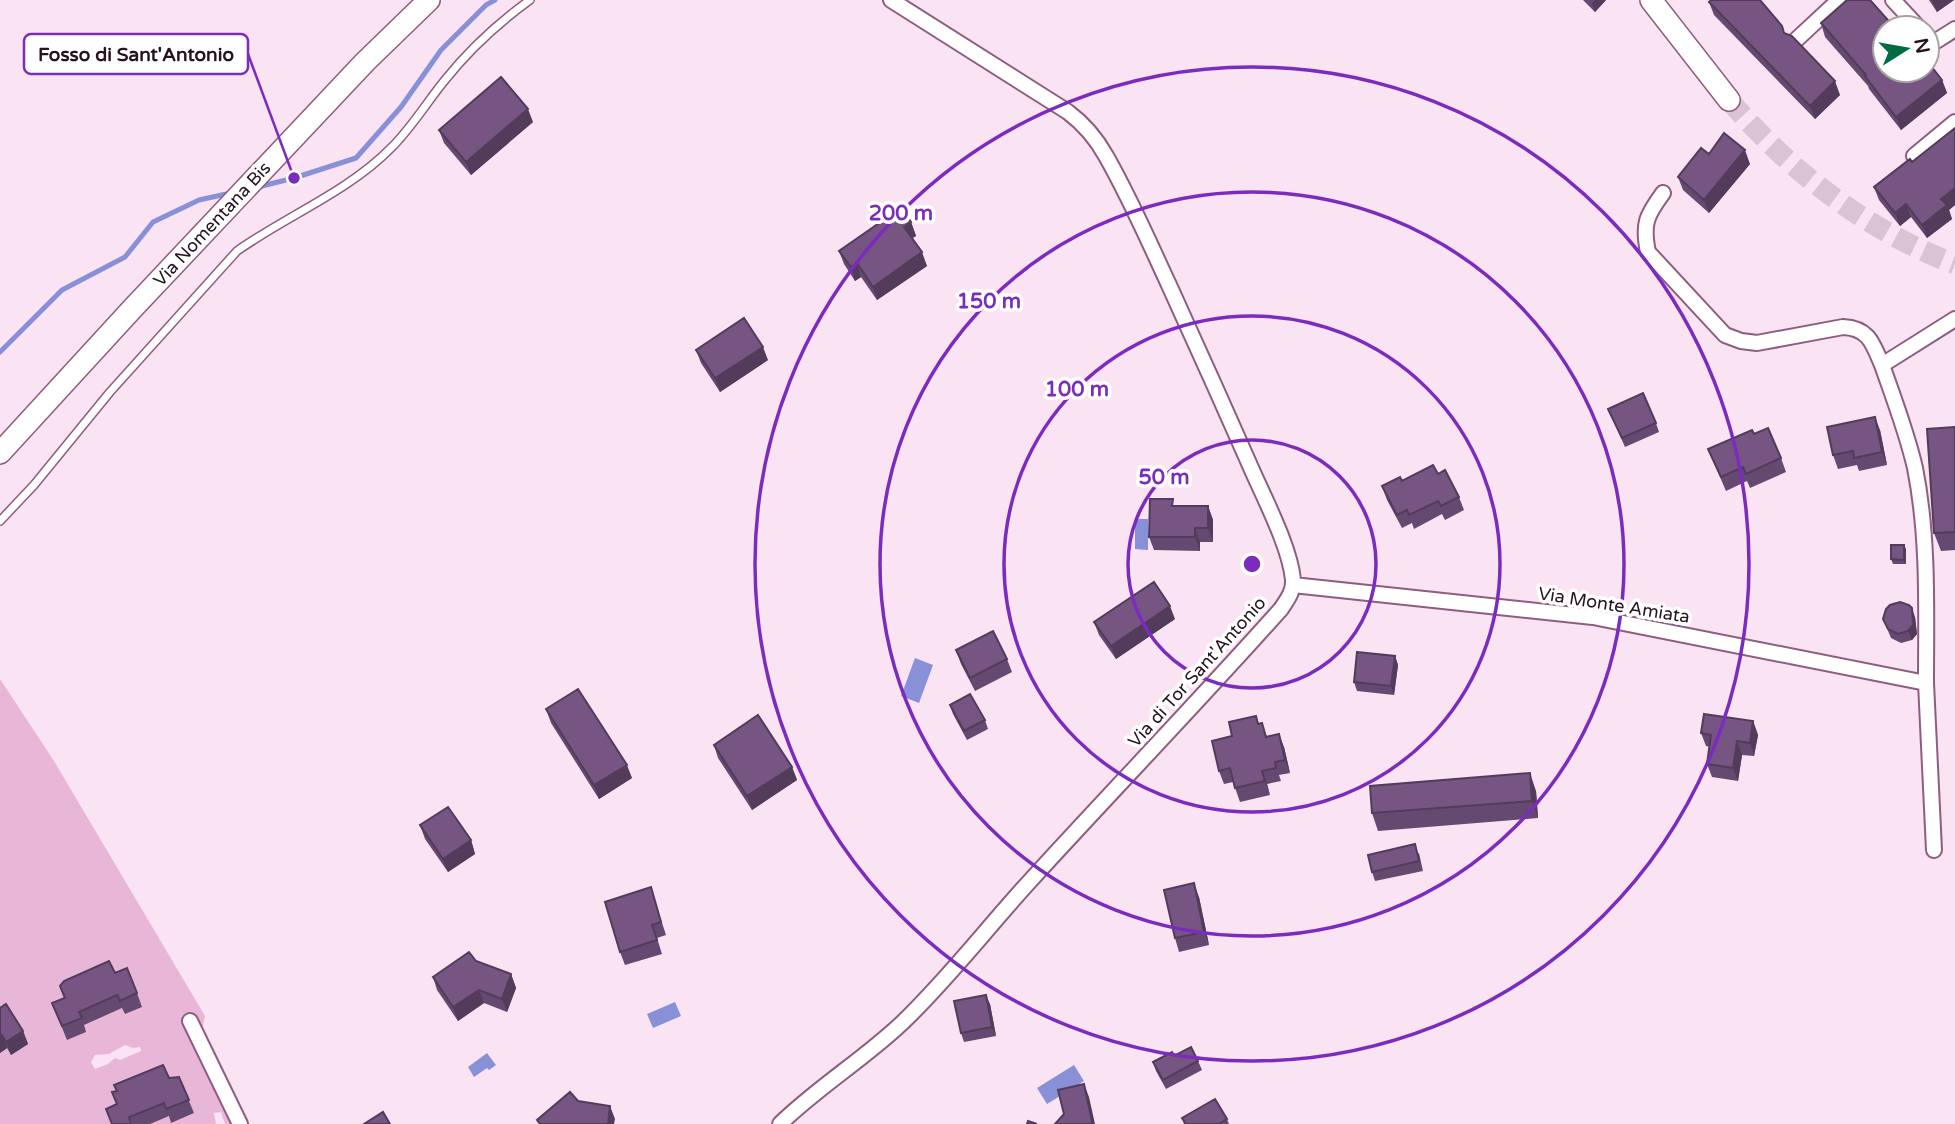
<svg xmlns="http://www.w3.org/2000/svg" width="1955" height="1124" viewBox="0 0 1955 1124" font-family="'Varela Round',sans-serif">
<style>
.green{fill:#e8b7d8;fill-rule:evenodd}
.water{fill:#8890d8}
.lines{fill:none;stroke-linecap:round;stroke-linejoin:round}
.stream{stroke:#8890d8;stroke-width:5}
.secondary-tunnel{stroke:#dac4d4;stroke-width:21;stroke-dasharray:21 10;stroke-linecap:butt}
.lane-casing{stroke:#8e5d80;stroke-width:10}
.street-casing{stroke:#8e5d80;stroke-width:18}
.secondary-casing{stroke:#8e5d80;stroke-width:24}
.lane{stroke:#fff;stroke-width:7}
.street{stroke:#fff;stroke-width:14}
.secondary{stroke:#fff;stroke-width:21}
.wall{fill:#664970}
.shaded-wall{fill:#533c5b}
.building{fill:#775582;stroke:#533c5b;stroke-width:2}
.ring{fill:none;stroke:#7b2cbf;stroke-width:3.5}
.labels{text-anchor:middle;stroke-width:7;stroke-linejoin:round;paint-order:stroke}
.street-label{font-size:18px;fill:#261321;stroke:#fff}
.centre{fill:#7b2cbf;stroke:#fff;stroke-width:3.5}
.ring-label{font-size:21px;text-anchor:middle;font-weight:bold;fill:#7b2cbf;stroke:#fff;stroke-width:7;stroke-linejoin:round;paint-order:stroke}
.leader{fill:none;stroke:#7b2cbf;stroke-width:2.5}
.callout-dot{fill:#7b2cbf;stroke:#fff;stroke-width:2.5}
.callout{fill:#fff;stroke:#7b2cbf;stroke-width:2.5}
.callout-label{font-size:19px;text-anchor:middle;font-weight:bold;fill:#261321}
</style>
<rect width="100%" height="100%" fill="#fae3f3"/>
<path class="green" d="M0,679L54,761L205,1016L200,1040L237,1124H225L221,1112L214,1113L216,1124H150L184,1091L111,1124H0ZM125,1045L133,1048L140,1047L141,1051L120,1060L115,1058L108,1064L95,1069L91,1062L95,1055L109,1054Z"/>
<path class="water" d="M1135,519H1148V550L1135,549Z
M915,658L933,665L919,703L901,696Z
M675,1002L681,1016L653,1028L647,1014Z
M487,1053L496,1065L489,1070L487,1068L474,1077L468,1067Z
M1074,1065L1084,1081L1047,1104L1037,1088Z"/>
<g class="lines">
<path class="stream" d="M258,187L294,178L356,158L401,107L441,50L486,5L495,0
M0,352L62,290L125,257L153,222L199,200L231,193"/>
<path class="secondary-tunnel" d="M1729,100C1790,171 1867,231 1955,264"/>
<g class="lane-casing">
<path id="lane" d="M0,521L34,485L110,392L237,251C288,215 348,192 392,147C412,127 427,102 445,80C469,50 498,23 530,0"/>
</g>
<g class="street-casing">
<path id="street" d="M1893,0L1919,28
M1927,36L1933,43L1955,29
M1796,40L1839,0
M1914,156L1955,122
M1663,193C1647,215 1642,223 1648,252L1725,335L1741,341L1757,343L1843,327C1869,328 1873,344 1882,365
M1293,585L1593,617L1926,683C1926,612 1929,538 1915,468C1907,433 1894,399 1882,365L1955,319
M1926,683L1934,850
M190,1021L240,1124
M780,1124C818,1087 864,1059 902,1023C948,979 987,928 1030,881C1113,790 1199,701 1281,609C1287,600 1294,591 1293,580C1290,546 1262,494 1248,461C1222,402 1196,344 1169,285C1149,242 1130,198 1106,156C1096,138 1084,124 1068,112L891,0"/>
</g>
<g class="secondary-casing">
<path id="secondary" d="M1651,0L1729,100
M0,453L133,308L365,62L429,0"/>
</g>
<use href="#lane" class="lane"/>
<use href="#street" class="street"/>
<use href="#secondary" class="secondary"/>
</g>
<path class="wall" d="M1583,0H1606L1595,12Z
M1929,0H1954L1937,12Z
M1709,2L1784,33L1840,95L1815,119L1714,15Z
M1821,23L1885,28L1942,80L1947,93L1901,130L1869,89L1868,86L1825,37Z
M533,122L471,175L444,143L439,130Z
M1955,128V205L1949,210L1952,219L1927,238L1911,217L1900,226L1879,200L1874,187L1912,162Z
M1709,154L1750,164L1709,213L1683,190L1678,177Z
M911,222L916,236L912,238L927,266L877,300L861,277L855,281L844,264L839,251Z
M696,350L768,360L720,392L701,363Z
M1608,409L1656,423L1659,432L1625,447Z
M1955,427V550L1941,551L1934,533Z
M1880,430L1887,465L1859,471L1857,465L1838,469L1833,455Z
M1754,434L1781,458L1786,472L1750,488L1747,481L1726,491L1708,449Z
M1438,474L1459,497L1464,510L1445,520L1442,514L1414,529L1412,523L1402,528L1387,500L1382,486Z
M1175,506H1208L1213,520V542H1200V551L1154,550L1149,537Z
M1906,549V564H1893L1891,559Z
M1915,617L1917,634L1912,640L1901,643L1891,638L1883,619Z
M1175,619L1116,659L1099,635L1094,622Z
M956,650L1007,659L1012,672L975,691L961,664Z
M1395,656L1398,665L1394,695L1357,691L1354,682Z
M950,705L985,720L988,729L967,740L953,714Z
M546,709L632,778L599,799L551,723Z
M1753,721L1758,735L1754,756L1742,755L1738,781L1712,777L1707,764L1710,747L1706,746L1701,733Z
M1259,724L1267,737L1284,747L1290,773L1279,775L1281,781L1267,784L1270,795L1240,802L1233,782L1224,784L1219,771L1232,736Z
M714,745L792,767L797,780L752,810L718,758Z
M1536,791L1538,818L1378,831L1372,813Z
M420,825L471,840L475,854L448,872L425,839Z
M1419,853L1423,871L1375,881L1372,872Z
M1199,897L1209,945L1179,952L1175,938Z
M655,901L666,935L657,938L662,954L625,965L620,952Z
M476,961L511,974L516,988L507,1012L484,1003L458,1021L437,990L433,977Z
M115,973L137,993L142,1007L125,1014L122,1008L84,1025L86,1032L67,1040L52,1003Z
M990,1004L996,1036L964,1042L961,1033Z
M0,1008L23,1031L28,1044L11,1055L7,1048L0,1053Z
M1174,1056L1198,1061L1202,1070L1166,1089L1156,1071L1153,1062Z
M179,1077L194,1113L171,1123L169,1116L150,1124H111L116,1104L169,1078Z
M1182,1118L1227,1119L1229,1124H1184Z"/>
<path class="shaded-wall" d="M1595,0H1606L1595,12L1592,3Z
M1932,0H1954L1937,12Z
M1942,80L1947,93L1901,130L1896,117Z
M1835,81L1840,95L1815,119L1810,106Z
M528,109L533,122L471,175L466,162Z
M1745,150L1750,164L1709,213L1704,200Z
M1955,188V205L1949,210L1952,219L1927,238L1922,225L1941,199Z
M1906,204L1911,217L1900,226L1895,213Z
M911,222L916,236L909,240L904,227Z
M922,252L927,266L877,300L873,287Z
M857,263L861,277L855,281L851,267Z
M763,347L768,360L720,392L715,378Z
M1875,417L1880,430L1887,465L1882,452Z
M1208,506L1213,520V542L1208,528Z
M1195,528L1200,542V551L1195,537Z
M1904,545L1906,549V564L1904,560Z
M1170,606L1175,619L1116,659L1111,646Z
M1912,608L1915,617L1917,634L1912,640L1908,631Z
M1395,656L1398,665L1394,695L1391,686Z
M1753,721L1758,735L1754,756L1750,743Z
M1279,734L1284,747L1290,773L1285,760Z
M1737,741L1742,755L1738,781L1733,768Z
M627,765L632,778L599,799L594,785Z
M792,767L797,780L752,810L747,796Z
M1262,771L1267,784L1270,795L1265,781Z
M1530,773L1536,791L1538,818L1532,801Z
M471,840L475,854L448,872L443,859Z
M1194,883L1199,897L1209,945L1204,932Z
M511,974L516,988L507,1012L502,999Z
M479,990L484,1003L458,1021L453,1007Z
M986,995L990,1004L996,1036L992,1027Z
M23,1031L28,1044L11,1055L6,1042Z
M2,1035L7,1048L0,1053V1036Z
M1084,1084L1089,1097L1095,1124H1090Z
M610,1106L615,1119L614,1124H608Z"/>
<path class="building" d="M1711,0H1760L1782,26L1784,33L1792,36L1835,81L1810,106L1709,2Z
M1847,0H1870L1895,28H1885V70H1927V61L1942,80L1896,117L1865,76L1866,75L1821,23Z
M501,77L528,109L466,162L439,130Z
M1955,128V188L1941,199L1947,205L1922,225L1906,204L1895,213L1874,187L1910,159L1912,162Z
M1724,133L1745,150L1704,200L1678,177L1701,148L1709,154Z
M901,208L911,222L904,227L922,252L873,287L857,263L851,267L839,251Z
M744,318L763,347L715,378L696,350Z
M1643,393L1656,423L1622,438L1608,409Z
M1875,417L1882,452L1854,458L1853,451L1833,455L1827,427Z
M1955,427V532L1934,533L1927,429Z
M1768,428L1781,458L1746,474L1743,467L1721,477L1708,449L1752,430L1754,434Z
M1433,465L1438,474L1445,470L1459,497L1441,506L1438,501L1409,515L1407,510L1397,515L1382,486L1400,477L1402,481Z
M1150,499H1173L1172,506H1208V528H1195V537H1149Z
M1891,545H1904V560L1891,559Z
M1154,582L1170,606L1111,646L1094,622Z
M1900,602L1909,605L1912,608L1913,625L1908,631L1898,634L1888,629L1883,619L1886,609L1890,605Z
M993,631L1007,659L970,678L956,650Z
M1357,652L1395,656L1391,686L1354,682Z
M578,689L627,765L594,785L546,709Z
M970,694L985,720L964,731L950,705Z
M1704,714L1753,721L1750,743L1737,741L1733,768L1707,764L1711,735L1701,733Z
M758,715L792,767L747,796L714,745Z
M1256,716L1258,724L1262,723L1266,737L1279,734L1285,760L1275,762L1276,768L1262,771L1265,781L1235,788L1230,768L1219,771L1212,741L1232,736L1229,722Z
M1530,773L1532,801L1372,813L1370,786Z
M448,807L471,840L443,859L420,825Z
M1415,844L1419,861L1372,872L1368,855Z
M1194,883L1204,932L1175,938L1164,890Z
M651,887L661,922L652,925L657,940L620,952L605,902Z
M469,952L476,961L511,974L502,999L479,990L453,1007L433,977Z
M109,961L115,973L127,968L137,993L120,1001L117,995L79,1012L82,1018L62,1026L52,1003L65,998L60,986L64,981Z
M986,995L992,1027L961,1033L954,1001Z
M6,1004L23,1031L6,1042L2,1035L0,1036V1008Z
M1191,1047L1198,1061L1163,1080L1153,1062L1172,1052L1174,1056Z
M163,1065L169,1078L179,1077L189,1100L166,1109L164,1103L129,1117L131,1124H112L106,1109L117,1104L112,1092L117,1091L114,1085Z
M1084,1084L1092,1122L1090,1124H1055L1064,1114L1058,1090Z
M570,1092L578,1101L610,1106L608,1124H540L537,1120Z
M1215,1099L1227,1119L1219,1124H1186L1182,1118Z
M383,1112L390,1124H364Z
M1028,1121L1037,1124H1027Z"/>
<g class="ring">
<circle cx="1252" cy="564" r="124"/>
<circle cx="1252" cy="564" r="248"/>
<circle cx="1252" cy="564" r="372"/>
<circle cx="1252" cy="564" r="497"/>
</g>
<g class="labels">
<g class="street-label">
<text transform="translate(212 224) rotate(-47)" y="6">Via Nomentana Bis</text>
<text transform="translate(1614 605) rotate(9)" y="6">Via Monte Amiata</text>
<text transform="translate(1197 672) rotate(-48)" y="6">Via di Tor Sant'Antonio</text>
</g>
</g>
<circle cx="1252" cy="564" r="10" class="centre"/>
<g class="ring-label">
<text x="901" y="220">200 m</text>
<text x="989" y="308">150 m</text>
<text x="1077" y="396">100 m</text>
<text x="1164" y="484">50 m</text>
</g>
<path class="leader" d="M294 178L248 54"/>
<circle class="callout-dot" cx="294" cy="178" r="7"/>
<rect class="callout" x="24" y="34" width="224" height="40" rx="7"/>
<g class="callout-label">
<text x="136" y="61">Fosso di Sant'Antonio</text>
</g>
<g transform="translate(1906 49) rotate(79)"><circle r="33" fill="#ffffff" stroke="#a8a1a6" stroke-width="2"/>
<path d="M0-5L12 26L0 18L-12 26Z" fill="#016b41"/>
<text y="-10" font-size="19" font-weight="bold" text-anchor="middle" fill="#261321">N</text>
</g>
</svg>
